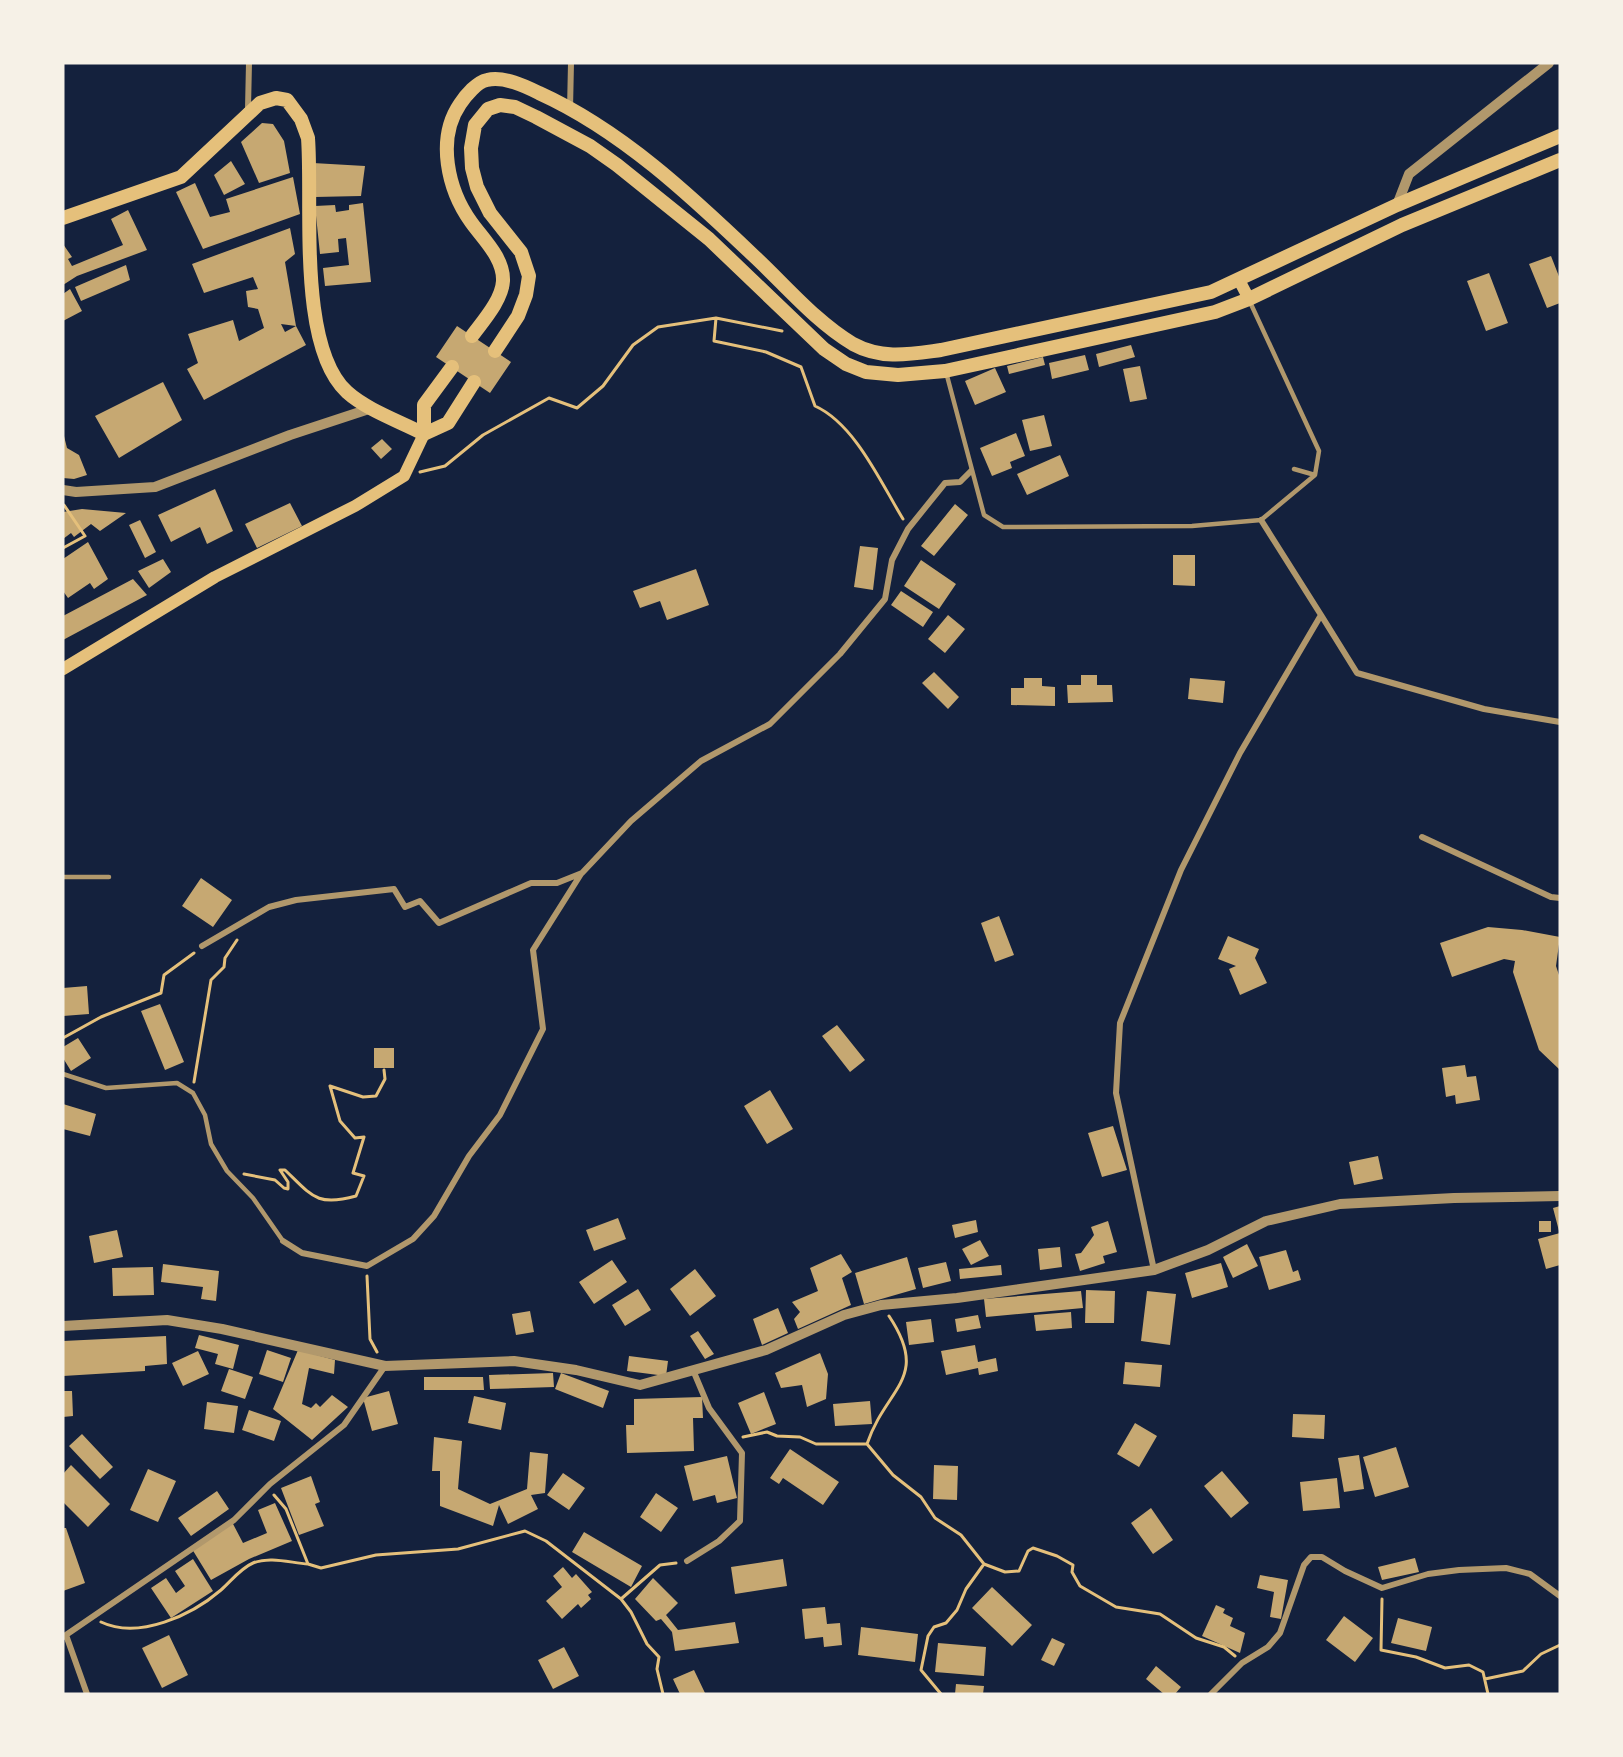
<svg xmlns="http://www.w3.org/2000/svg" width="1623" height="1757" viewBox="0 0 1623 1757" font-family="'PT Sans Narrow',sans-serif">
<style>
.building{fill:#c6a872}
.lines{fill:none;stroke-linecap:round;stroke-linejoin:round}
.path{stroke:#e5c07b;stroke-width:3}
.service{stroke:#b1986c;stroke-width:4.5}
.minor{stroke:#b1986c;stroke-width:6}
.tertiary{stroke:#b1986c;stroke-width:10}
.secondary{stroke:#e5c07b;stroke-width:12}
.primary{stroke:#e5c07b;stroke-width:14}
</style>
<rect width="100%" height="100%" fill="#14213d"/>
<path class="building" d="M262,123L273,124L284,141L290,173L259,183L241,142Z
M231,161L245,184L224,195L214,175Z
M313,163L365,166L361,196L315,197Z
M293,177L300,214L203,249L176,192L195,183L210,217L230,212L226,199Z
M363,203L371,282L325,286L323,268L349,265L346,238L338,239L339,252L320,254L315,206L335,205L336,212L349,210V205Z
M128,210L147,250L77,276L63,285V244L72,257L68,259L72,266L123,245L111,219Z
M290,228L295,254L285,262L296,326L281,324L285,332L296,326L306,345L204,400L187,369L198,363L188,334L233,320L239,341L264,328L258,309L248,307L246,291L258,289L253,277L204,293L192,264Z
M1551,256L1560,279V303L1547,308L1529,264Z
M126,265L130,280L81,301L75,287Z
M1489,273L1508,323L1486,331L1467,281Z
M70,289L82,311L63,321V294Z
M457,326L511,362L490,393L436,357Z
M1131,345L1135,357L1099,367L1096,354Z
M1085,355L1089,370L1052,379L1049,363Z
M1043,357L1045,365L1009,374L1007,366Z
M1140,366L1147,399L1130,402L1123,369Z
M995,368L1006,392L975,405L965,381Z
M163,382L182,420L119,458L95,416Z
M1044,415L1052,446L1030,451L1022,420Z
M1016,433L1025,456L1010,462L1012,468L992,476L980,448Z
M64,436L67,448L79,455L87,475L74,479L63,478Z
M382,439L392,449L381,459L371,448Z
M1060,455L1069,476L1027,495L1017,474Z
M215,489L233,531L207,544L200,527L171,542L158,515Z
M290,503L302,526L257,548L245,524Z
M955,504L968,515L934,556L921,546Z
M82,509L126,513L100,531L91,524L74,537L71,533L63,539V512Z
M140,520L156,552L145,558L129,525Z
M88,542L108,579L94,589L90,583L68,598L63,591V559Z
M860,546L878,548L873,590L854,587Z
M1173,555H1195V586L1173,585Z
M163,559L171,572L149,588L138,571Z
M921,560L956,584L939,609L904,586Z
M696,569L709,605L667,620L660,601L640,608L633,591Z
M133,579L147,595L63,640V616Z
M901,591L933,612L923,627L891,605Z
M948,615L965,629L945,653L928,639Z
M934,672L959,697L948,709L922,683Z
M1081,675H1097V685H1112L1113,702L1068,703L1067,685H1081Z
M1024,678H1042V686L1055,687V706L1011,705V688H1024Z
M1190,678L1225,681L1223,703L1188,699Z
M201,878L232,900L213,927L182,906Z
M999,916L1014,955L995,962L981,923Z
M1488,927L1522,930L1560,937L1556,966L1560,978V1070L1539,1050L1513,972L1515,961L1504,959L1452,977L1440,943Z
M1228,936L1259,949L1255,958L1267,983L1240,995L1229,969L1236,966L1218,959Z
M87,986L89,1014L63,1016V988Z
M160,1004L184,1062L165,1070L141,1011Z
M837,1025L865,1060L850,1072L822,1036Z
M78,1038L91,1058L71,1071L63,1058V1047Z
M374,1048H394V1068H374Z
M1465,1065L1467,1077L1476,1076L1480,1100L1456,1104L1455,1095L1446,1097L1442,1068Z
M770,1090L793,1129L767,1144L744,1106Z
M63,1104L96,1114L90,1136L63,1129Z
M1113,1126L1127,1170L1102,1177L1088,1133Z
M1378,1156L1383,1179L1354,1185L1349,1162Z
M1560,1206V1231H1559L1553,1208Z
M618,1218L626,1239L594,1251L586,1230Z
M976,1220L978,1232L955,1238L952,1225Z
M1108,1221L1117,1252L1103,1256L1105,1263L1080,1271L1075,1254L1081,1253L1094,1235L1091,1227Z
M1539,1221H1551V1232H1539Z
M117,1230L123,1257L94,1263L89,1236Z
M1560,1233V1265L1546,1269L1538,1239Z
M980,1240L989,1256L971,1265L962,1249Z
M1247,1244L1258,1266L1233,1278L1223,1257Z
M1060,1247L1062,1267L1040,1270L1038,1249Z
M1286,1250L1293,1272L1298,1270L1301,1280L1269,1290L1259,1257Z
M841,1254L852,1272L842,1278L851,1305L798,1329L794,1319L800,1312L792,1302L818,1291L810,1268Z
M907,1257L916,1289L864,1304L855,1273Z
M612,1260L627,1282L594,1304L579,1282Z
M946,1262L951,1281L923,1288L918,1268Z
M1221,1263L1228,1287L1192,1298L1185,1273Z
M163,1264L219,1271L216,1301L201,1299L203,1287L161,1282Z
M1001,1265L1002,1275L960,1279L959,1269Z
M153,1267L154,1295L113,1296L112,1268Z
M695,1269L716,1296L690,1316L670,1289Z
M638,1289L651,1310L625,1326L612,1305Z
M1086,1290L1115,1291L1114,1323H1085Z
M1081,1291L1083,1308L986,1317L984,1299Z
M1147,1291L1176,1294L1170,1345L1141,1341Z
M778,1308L788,1333L762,1345L753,1319Z
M530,1311L534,1332L516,1335L512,1314Z
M1071,1312L1072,1328L1036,1331L1034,1315Z
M978,1315L981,1328L957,1332L955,1319Z
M931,1319L934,1342L909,1345L906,1322Z
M698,1331L714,1354L705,1359L690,1336Z
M199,1335L239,1345L233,1369L215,1364L218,1354L195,1348Z
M166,1336L167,1364L145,1366V1371L63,1376V1341Z
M975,1345L978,1362L996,1358L998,1371L979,1375L978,1368L946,1375L941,1351Z
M267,1350L291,1358L283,1382L259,1374Z
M298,1350L335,1360L334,1374L309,1368L302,1404L311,1408L316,1403L320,1407L332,1395L348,1407L312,1440L273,1409Z
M198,1351L209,1374L183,1386L172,1363Z
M820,1353L828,1374L826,1399L807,1407L802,1385L781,1388L775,1373Z
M629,1356L668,1361L666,1376L627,1371Z
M1125,1362L1162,1365L1160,1387L1123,1384Z
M229,1369L253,1377L245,1399L221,1391Z
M553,1373L554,1387L490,1389L489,1375Z
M561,1373L609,1391L603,1408L555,1389Z
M424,1377H483L484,1390H424Z
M63,1391H72L73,1416L63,1417Z
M389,1391L398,1424L372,1431L363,1398Z
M764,1392L776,1424L751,1434L738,1403Z
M474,1396L506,1403L501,1430L468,1423Z
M702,1397L703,1418H693L694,1451L627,1453L626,1425H634V1399Z
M870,1401L872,1424L835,1426L833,1404Z
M207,1402L238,1406L234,1433L204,1429Z
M249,1410L281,1421L274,1441L242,1430Z
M1293,1414L1325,1415L1324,1439L1292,1437Z
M1135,1423L1157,1436L1139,1467L1117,1454Z
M82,1434L113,1467L100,1479L69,1446Z
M434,1437L462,1441L458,1489L490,1504L527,1489L530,1452L548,1454L545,1493L531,1495L538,1509L508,1524L499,1505L493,1526L440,1506V1471H432Z
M1396,1447L1409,1487L1375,1497L1363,1457Z
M790,1449L839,1482L823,1505L783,1478L779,1484L770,1478Z
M1359,1455L1364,1489L1344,1492L1338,1458Z
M727,1456L737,1498L717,1503L715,1495L693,1501L684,1466Z
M71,1465L110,1504L88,1527L63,1502V1474Z
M934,1465L958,1466L957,1500L933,1499Z
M148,1469L176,1481L158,1522L130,1510Z
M1222,1471L1249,1503L1231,1518L1204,1486Z
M563,1473L585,1488L569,1510L547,1495Z
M311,1476L320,1502L315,1504L324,1526L299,1535L281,1488Z
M1337,1478L1340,1508L1303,1511L1300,1482Z
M217,1491L229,1509L191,1536L178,1518Z
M656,1493L678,1508L661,1532L640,1517Z
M275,1503L292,1541L249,1559L211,1580L192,1549L232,1522L243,1543L267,1533L258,1510Z
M1151,1508L1173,1540L1153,1554L1131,1523Z
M63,1528H66L85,1583L63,1591Z
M584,1532L642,1566L631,1587L572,1552Z
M1415,1558L1419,1572L1382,1580L1378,1567Z
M193,1559L213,1591L171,1618L151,1588L166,1578L176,1593L185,1586L175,1571Z
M783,1559L787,1586L735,1594L731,1567Z
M563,1567L572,1578L576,1574L592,1592L588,1595L591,1599L581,1608L578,1604L562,1619L546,1601L562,1587L553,1576Z
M1260,1575L1288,1580L1281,1619L1270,1617L1274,1592L1257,1588Z
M653,1578L678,1603L666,1615L678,1630L735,1622L739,1643L675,1651L672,1632L661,1619L656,1621L635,1599Z
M992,1587L1032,1625L1012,1646L972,1608Z
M1216,1605L1225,1609L1223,1613L1233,1618L1230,1626L1245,1633L1240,1653L1202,1636Z
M825,1607L827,1624L840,1623L842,1645L824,1647L823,1637L805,1639L802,1609Z
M1344,1616L1373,1638L1355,1662L1326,1640Z
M1398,1618L1432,1627L1426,1651L1391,1643Z
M861,1627L918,1634L915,1662L858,1655Z
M169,1635L188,1675L162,1688L142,1648Z
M1052,1638L1065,1644L1054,1666L1041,1660Z
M938,1643L986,1647L984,1676L935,1672Z
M564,1647L579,1676L553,1689L538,1660Z
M1156,1666L1181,1687L1175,1694H1164L1146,1679Z
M694,1670L705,1693L680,1694L673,1679Z
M956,1684L984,1686L983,1694H955Z"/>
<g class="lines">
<path class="path" d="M716,318L714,341L766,352L801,367L815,406C855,424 881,483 903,519
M420,472L445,466L483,435L549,398L577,408L603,386L633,345L658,327L716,318L782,331
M63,548L85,536L64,505
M63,1038L101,1017L161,993L164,975L194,953
M194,1082L211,980L224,967L225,958L237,940
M244,1174L275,1180L284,1188L288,1189V1182L280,1170H285C312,1196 317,1207 356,1196L364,1176L353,1173L364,1137L355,1138L340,1121L330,1086L363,1097L376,1096L385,1079L384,1070
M367,1276L370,1339L377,1352
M889,1316C931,1379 886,1387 867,1444L893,1475L921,1497L935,1518L961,1535L984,1564
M743,1437L767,1432L777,1436L800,1437L816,1444H867
M274,1495L286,1509L308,1564L321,1568L376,1555L458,1549L525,1531L546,1541L621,1599L631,1612L647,1644L659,1657L657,1669L663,1694
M621,1599L660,1565L676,1563
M1382,1599L1381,1650L1416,1657L1445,1668L1469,1665L1483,1672L1488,1694
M101,1622C139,1640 192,1615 221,1590C231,1581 241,1568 253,1563C270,1556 291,1563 308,1564
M1485,1679L1523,1671L1541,1654L1560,1645
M941,1694L921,1670L928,1636L934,1627L946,1623L957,1610L966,1589L984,1564L1005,1572L1019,1571L1028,1551L1033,1548L1057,1556L1073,1565L1072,1572L1080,1586L1116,1607L1160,1614L1196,1638L1224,1647L1235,1656"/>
<path class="service" d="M946,372L984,515L1003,527L1192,526L1261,520L1315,475L1319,451L1250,302
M1294,469L1315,475
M63,877H109
M63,1074L106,1088L177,1083L193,1093L205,1115L211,1144L227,1171L253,1198L283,1241"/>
<path class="minor" d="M570,109L571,63
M245,113L248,108L249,63
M1321,615L1357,673L1484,709L1560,722
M1422,837L1551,897L1560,898
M202,946L269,907L296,900L394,889L405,907L420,901L439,923L531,883H557L582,873L631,821L701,761L770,724L840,654L885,599L892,560L908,529L945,483L960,482L971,471
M283,1241L302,1253L367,1266L413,1239L434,1216L469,1156L500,1115L543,1029L533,950L581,874
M1154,1270L1116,1093L1120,1023L1181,870L1240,753L1321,615L1261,520
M687,1561L719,1541L740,1521L742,1453L709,1408L693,1370
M66,1635L87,1694
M63,1637L234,1520L270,1484L344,1425L385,1366
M1211,1694L1242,1663L1268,1647L1280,1633L1304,1565L1311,1557H1322L1345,1571L1382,1588L1428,1574L1459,1570L1506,1568L1530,1574L1560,1596"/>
<path class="tertiary" d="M1397,205L1409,174L1549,63
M63,490L76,492L155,487L290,435L372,408
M63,1326L167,1320L222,1329L385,1366L514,1361L576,1370L640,1385L766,1350L844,1315L881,1305L957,1298L1154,1270L1208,1250L1266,1221L1340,1204L1454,1198L1560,1196"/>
<path class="secondary" d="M1239,280L1249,299
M63,669L215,577L355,506L404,476L424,434"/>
<path class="primary" d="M63,218L181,177L260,103L276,98L287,100L301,119L308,138C313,203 297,346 347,392C367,410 399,421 424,434
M472,336C483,321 502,300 503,281C504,258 483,239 471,222C448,190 436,139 460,104C466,95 477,82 487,80C504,76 525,86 539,93C621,130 691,196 755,257C786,286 816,322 853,344C882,360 911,354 941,350L1211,292L1397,205L1560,136
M495,351L518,316L526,295L529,276L521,252L490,213L477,187L472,168L471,148L475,125L488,109L500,105L515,107L536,117L590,146L617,165L709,239L824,349L846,364L866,372L898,375L945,371L1215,312L1249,299L1402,225L1560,160
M424,434V405L452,367
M424,434L448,423L474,382"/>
</g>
<rect width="1623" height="1757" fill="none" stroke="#f6f1e7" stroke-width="129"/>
</svg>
